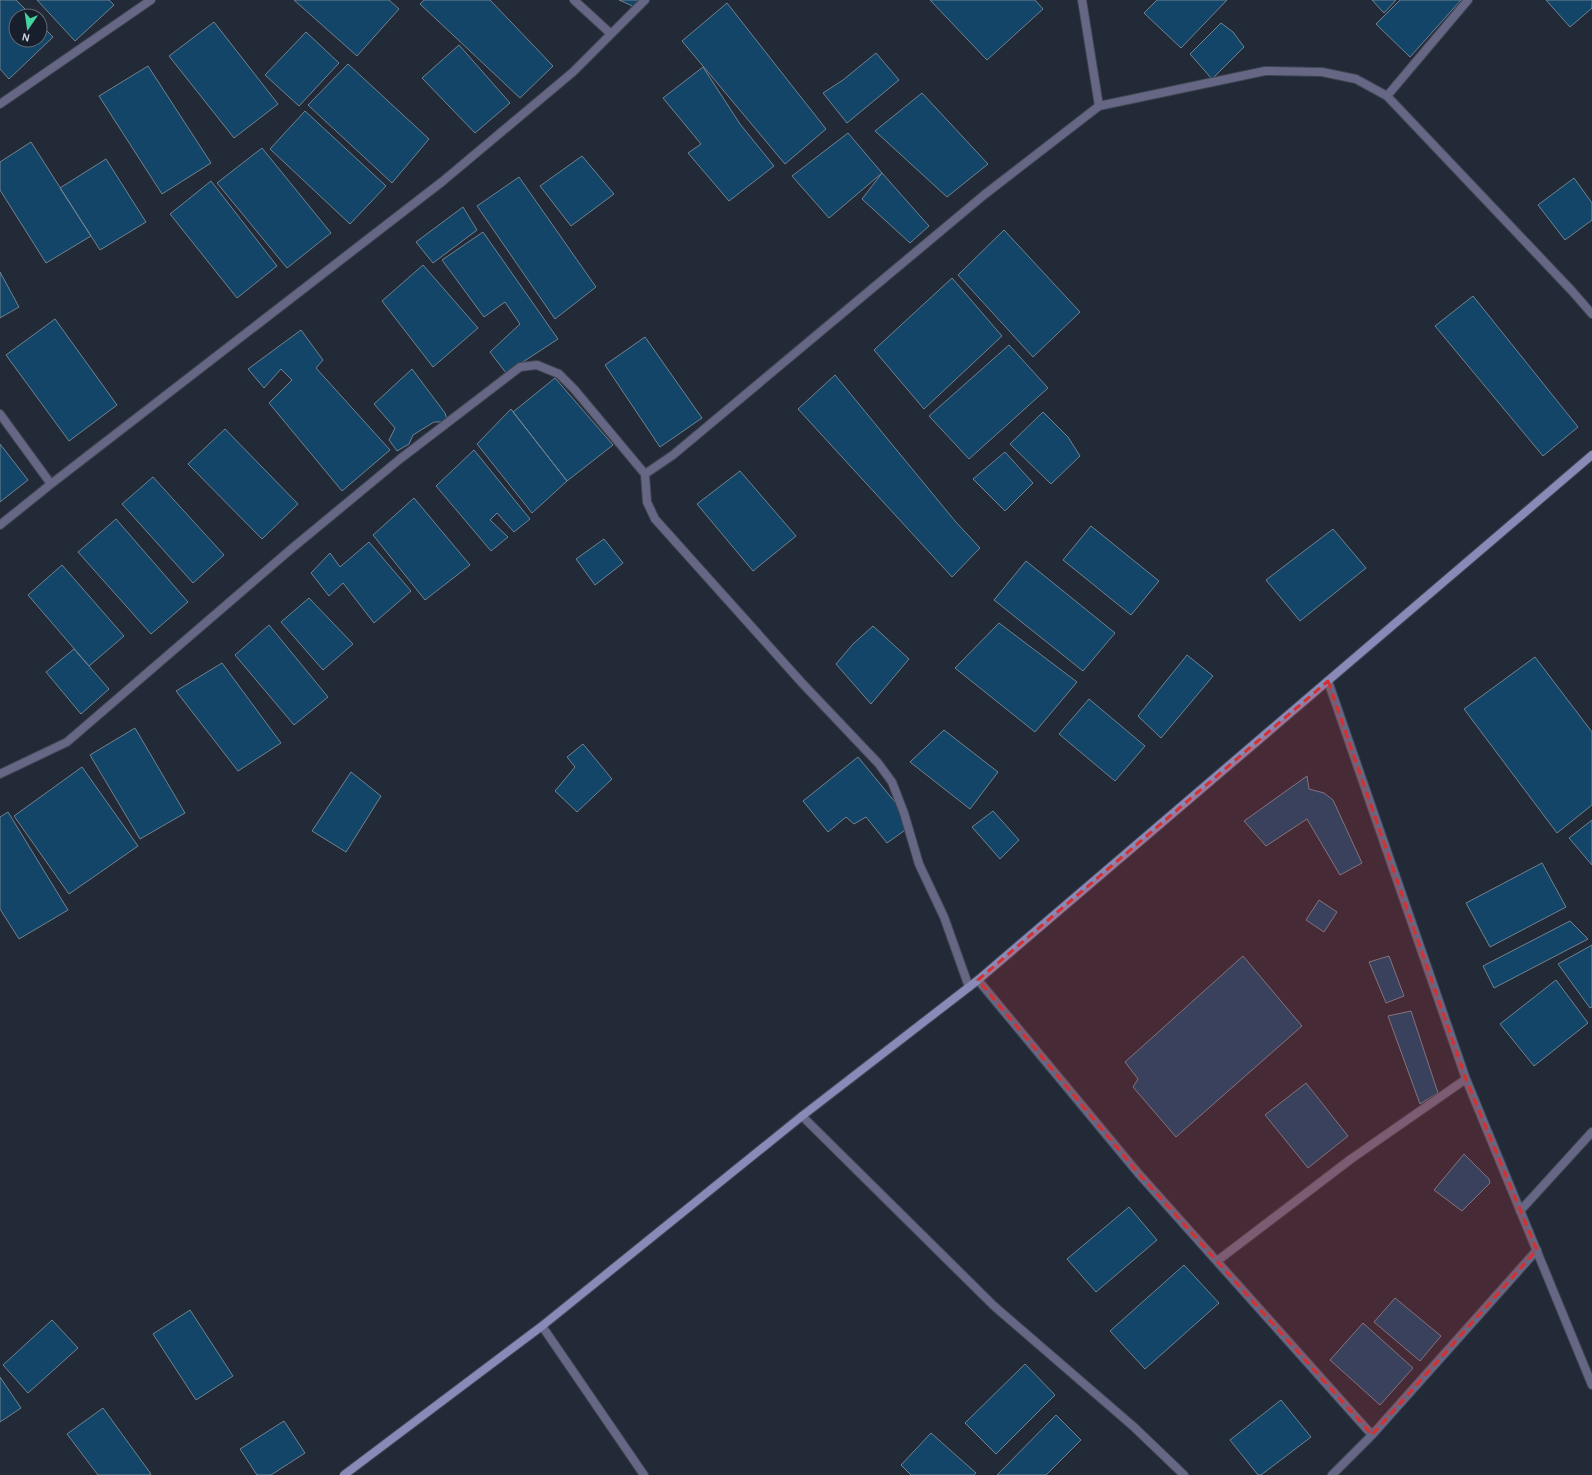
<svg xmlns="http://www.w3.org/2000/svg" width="1592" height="1475" viewBox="0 0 1592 1475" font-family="Karla,sans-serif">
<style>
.building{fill:#124568;stroke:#72828f}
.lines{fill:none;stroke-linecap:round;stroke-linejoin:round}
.minor-casing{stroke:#3e4552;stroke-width:10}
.secondary-casing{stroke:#3e4552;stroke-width:10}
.minor{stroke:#666784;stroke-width:8}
.secondary{stroke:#898ab8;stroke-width:8}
.marked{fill:#d63131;fill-opacity:0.2;stroke:#d63131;stroke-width:3;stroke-dasharray:8 5;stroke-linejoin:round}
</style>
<rect width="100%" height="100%" fill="#222937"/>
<path class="building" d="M0,0H16L32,16H16V40H40V24L53,37L9,79L0,69Z
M37,0H109L114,5L75,41Z
M294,0H389L399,9L357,56Z
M424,0H490L553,66L520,98L420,4Z
M619,0H645L637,8Z
M930,0H1035L1043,9L987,60Z
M1157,0H1227L1181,48L1144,13Z
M1372,0H1396L1384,13Z
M1400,0H1461L1410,57L1376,24Z
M1546,0H1592V8L1570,27Z
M727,3L826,129L785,164L682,41Z
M214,22L278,104L234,138L169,56Z
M1221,23L1233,32L1244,47L1212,79L1190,54Z
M306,32L339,63L299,106L265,75Z
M459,45L510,103L475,133L422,78Z
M876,53L899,80L847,123L823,93L843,80Z
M348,64L429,139L392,183L308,105Z
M148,66L211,163L162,194L99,96Z
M703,67L740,124L774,166L729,201L688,153L701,144L663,98Z
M922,93L988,164L947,197L875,131Z
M305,111L386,186L350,224L270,149Z
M848,133L882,173L829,218L792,176Z
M31,142L91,236L46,263L0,190V162Z
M262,148L331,233L287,268L217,183Z
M582,156L614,194L571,226L540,186Z
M106,159L146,222L100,250L60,188Z
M882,173L929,226L910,243L862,199Z
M519,177L596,287L555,319L477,206Z
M1574,178L1592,203V220L1565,240L1538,205Z
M211,181L277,266L237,298L170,214Z
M463,207L477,230L433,263L416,242Z
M1004,230L1080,312L1033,357L958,275Z
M483,232L558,339L506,373L490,352L520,324L505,302L484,317L442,260Z
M423,265L478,328L433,367L382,301Z
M0,272L19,307L0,318Z
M952,278L1002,336L924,409L874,350Z
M1473,296L1578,427L1543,456L1435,326Z
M55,319L117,405L69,441L6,355Z
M301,330L323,360L316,368L390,450L342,491L269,403L292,380L281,369L264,388L248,369Z
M645,337L702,418L660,447L605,365Z
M1009,345L1048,388L969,459L929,416Z
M412,369L445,413L448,422H434L413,435L409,444L397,451L389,440L395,428L374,404Z
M835,375L955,521L980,548L952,577L798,409Z
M555,378L613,445L567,481L513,412Z
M511,409L567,481L532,513L477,444Z
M1043,412L1068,437L1080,456L1051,484L1010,444Z
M225,429L298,504L262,539L188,464Z
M0,444L28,480L0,502Z
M474,450L530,519L514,532L497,513L490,520L508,537L491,551L436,486Z
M1005,452L1033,483L1005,511L973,479Z
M740,471L796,536L753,571L697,504Z
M153,477L224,555L193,583L122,504Z
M414,498L470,565L425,600L373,535Z
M116,519L188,602L151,634L78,552Z
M1091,526L1159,581L1131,615L1063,560Z
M1333,529L1366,568L1300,621L1266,580Z
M604,539L623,563L595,585L576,559Z
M369,542L411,591L374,623L343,583L329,596L311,573L330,553L340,567Z
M1026,561L1115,633L1083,671L994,600Z
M62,565L124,636L89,666L28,595Z
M309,598L353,644L323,670L281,622Z
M999,623L1077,682L1035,732L955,668Z
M269,625L328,697L294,725L235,655Z
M873,626L909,659L871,704L836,664L853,644Z
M74,649L109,689L81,714L46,672Z
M1187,655L1213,676L1161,738L1138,716Z
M1535,657L1592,732V805L1557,833L1464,709Z
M222,663L281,743L238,771L176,691Z
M1089,699L1145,746L1115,781L1059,734Z
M135,728L185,813L140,839L90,755Z
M944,730L998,772L970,809L910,762Z
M583,744L612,779L577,812L555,791L575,767L567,757Z
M858,757L904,813L908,828L887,843L866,817L854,824L846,817L828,832L803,801Z
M82,767L138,846L69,894L14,816Z
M351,772L381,796L346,852L312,831Z
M1307,776L1309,789L1324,793L1333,800L1362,863L1340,875L1307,819L1266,846L1244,821Z
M993,811L1019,840L1000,859L972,827Z
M8,812L68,910L19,939L0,909V817Z
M1592,820V865L1569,838Z
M1542,863L1566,907L1490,947L1466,903Z
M1319,900L1337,912L1324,932L1306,920Z
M1570,921L1588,939L1494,988L1483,966Z
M1592,945V1007L1590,1008L1558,964Z
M1243,956L1302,1026L1176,1137L1133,1087L1138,1079L1125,1062Z
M1389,956L1404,996L1386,1003L1369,962Z
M1556,980L1588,1023L1534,1066L1500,1024Z
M1411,1011L1438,1093L1420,1104L1388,1016Z
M1306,1083L1348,1136L1308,1168L1265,1115Z
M1464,1154L1489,1179L1490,1183L1462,1211L1434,1190Z
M1129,1207L1157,1240L1096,1292L1067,1259Z
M1184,1265L1219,1303L1145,1369L1110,1331Z
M1395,1298L1441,1336L1420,1361L1374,1322Z
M190,1310L233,1376L196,1400L153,1334Z
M52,1320L78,1348L28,1393L3,1365Z
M1363,1323L1413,1368L1380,1405L1330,1360Z
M1025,1364L1055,1395L996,1454L965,1423Z
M0,1377L21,1408L0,1422Z
M1281,1400L1311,1437L1261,1475H1258L1230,1440Z
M103,1408L151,1474L149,1475H98L67,1434Z
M1056,1415L1081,1440L1046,1475H997Z
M284,1421L305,1453L271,1475H257L240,1449Z
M931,1433L976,1473L974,1475H911L901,1465Z"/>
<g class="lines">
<g class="minor-casing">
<path id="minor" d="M574,0L610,33
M1387,96L1468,0
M0,104L151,0
M1099,106L1265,71L1322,72L1356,79L1387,96L1572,291L1592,314
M0,414L51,484
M645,474L673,455L984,195L1099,106L1082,0
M0,525L51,484L443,181L573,72L645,0
M1328,681L1466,1079L1592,1385
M0,774L67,742L290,550L400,459L520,367L537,365L559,374L574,389L645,474L647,502L655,519L802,683L878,763L892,782L904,813L919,864L944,917L969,987
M978,980L1138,1173L1372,1435
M802,1116L994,1306L1134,1427L1184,1475
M1520,1211L1592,1132
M1217,1261L1351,1159L1466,1079
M542,1326L644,1475
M1332,1475L1372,1435L1537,1250"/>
</g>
<g class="secondary-casing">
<path id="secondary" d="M344,1475L542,1326L802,1116L978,980L1592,455"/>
</g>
<use href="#minor" class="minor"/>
<use href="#secondary" class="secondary"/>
</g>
<path class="marked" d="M1328,681L1466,1079L1537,1250L1372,1435L1138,1173L978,980Z"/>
<g transform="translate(28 28) rotate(193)"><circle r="19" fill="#181f2c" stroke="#636974"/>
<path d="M0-3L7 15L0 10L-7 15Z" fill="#44d49f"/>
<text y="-6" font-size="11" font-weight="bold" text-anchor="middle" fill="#d3d7e1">N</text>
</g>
</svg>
